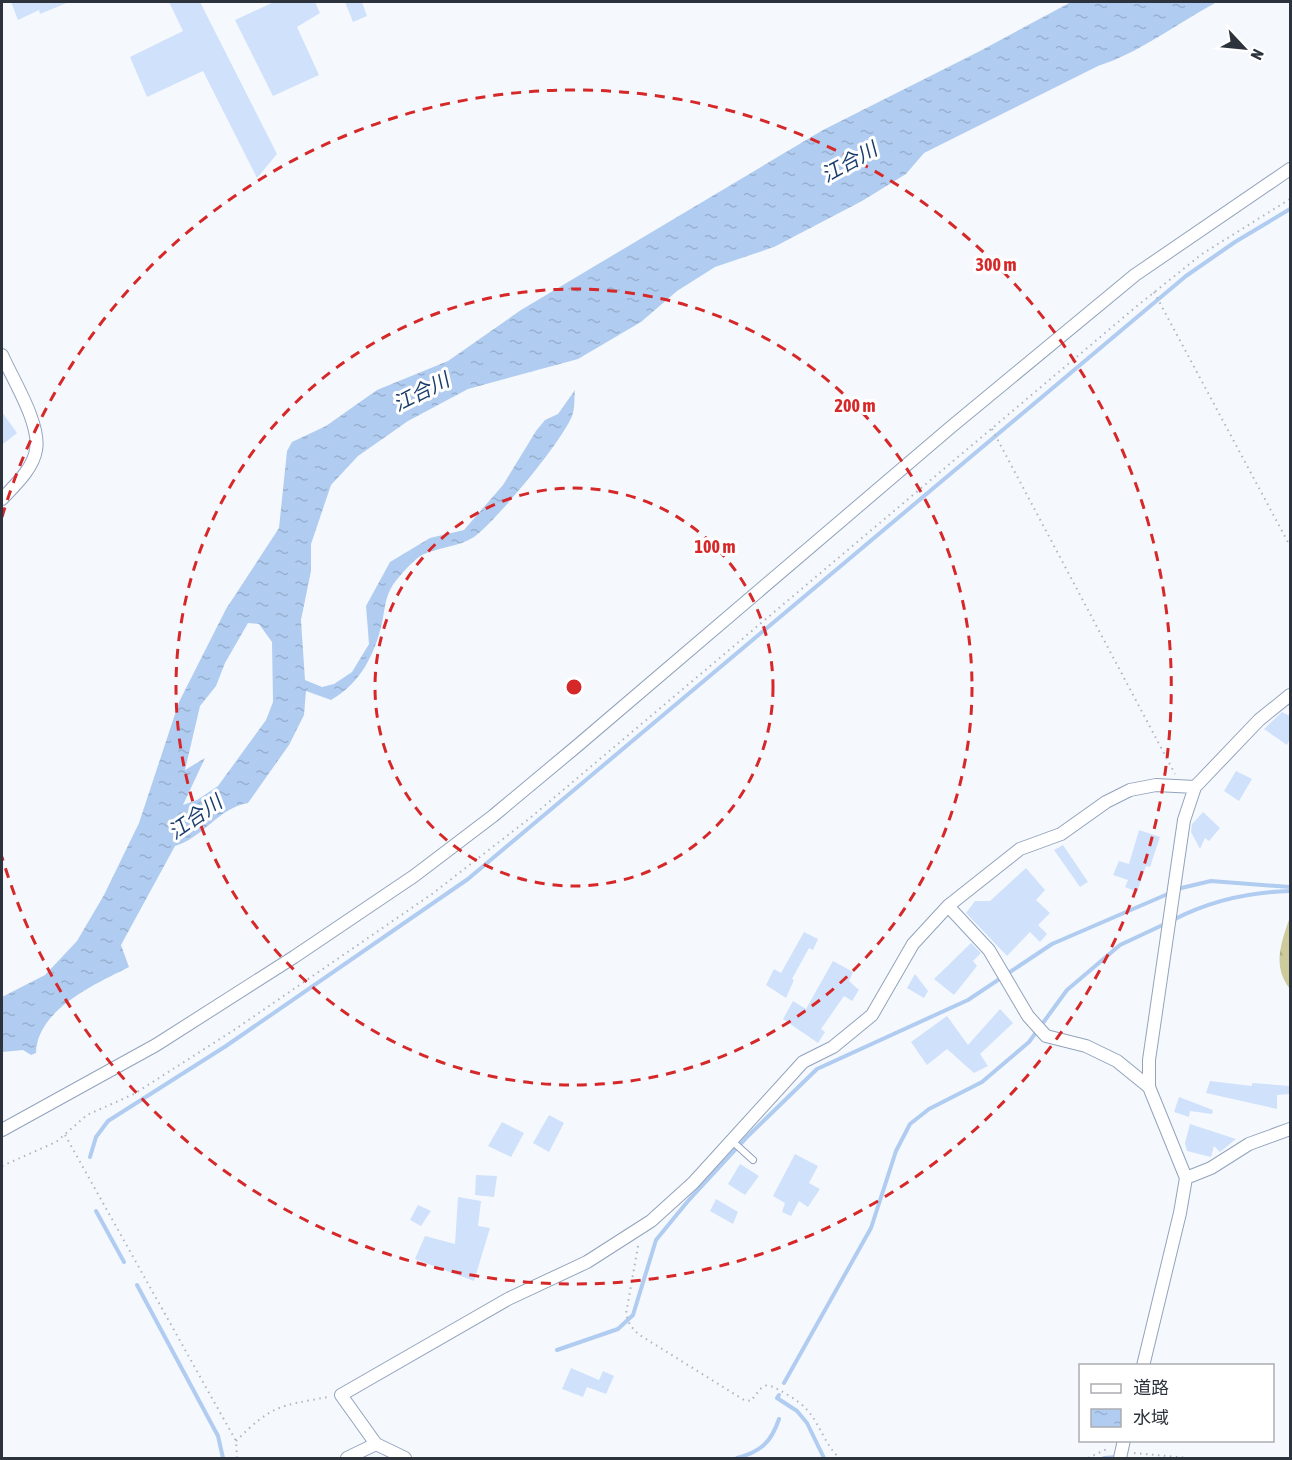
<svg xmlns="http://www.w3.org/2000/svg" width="1292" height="1460" viewBox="0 0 1292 1460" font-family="'Asap Condensed','Noto Sans JP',sans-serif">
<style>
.forest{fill:url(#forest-firs)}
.water{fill:url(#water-ripples);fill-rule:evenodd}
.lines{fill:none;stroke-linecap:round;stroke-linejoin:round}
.stream{stroke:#b1ccf1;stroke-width:4}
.building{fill:#cfe1fb}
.lane-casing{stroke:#92a3bc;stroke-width:8}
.street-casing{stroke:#92a3bc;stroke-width:14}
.path{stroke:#b0b5bc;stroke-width:2;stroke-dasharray:1.5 4.5;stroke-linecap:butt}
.lane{stroke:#fff;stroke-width:6}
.street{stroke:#fff;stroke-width:12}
.ring{fill:none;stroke:#d62828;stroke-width:3;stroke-dasharray:10 8}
.labels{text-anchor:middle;stroke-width:6;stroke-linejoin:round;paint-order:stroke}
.water-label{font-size:20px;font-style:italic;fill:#1a3d6b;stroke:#fff}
.centre{fill:#d62828;stroke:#fff;stroke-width:3}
.ring-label{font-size:18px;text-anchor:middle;font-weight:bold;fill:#d62828;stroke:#fff;stroke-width:6;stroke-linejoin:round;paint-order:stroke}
</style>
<defs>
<pattern id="forest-firs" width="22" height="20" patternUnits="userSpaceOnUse" patternTransform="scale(1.5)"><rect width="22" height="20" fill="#cdca9c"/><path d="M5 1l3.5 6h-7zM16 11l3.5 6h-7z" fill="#b0ae87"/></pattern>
<pattern id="water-ripples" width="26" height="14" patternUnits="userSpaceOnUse" patternTransform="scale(1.5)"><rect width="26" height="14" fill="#b1ccf1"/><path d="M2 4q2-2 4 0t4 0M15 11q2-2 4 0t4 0" fill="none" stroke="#98b0d0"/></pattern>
</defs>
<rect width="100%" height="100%" fill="#f5f9fe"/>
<path class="forest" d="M1290,917V989C1272,966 1281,943 1290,917Z"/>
<path class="water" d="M1071,2H1217C1178,23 1139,53 1098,66L924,153L906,174L862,201L774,247L715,267L677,291L641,322L578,359L468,389L408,421L358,456L331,485L311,544V571L301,620L305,680L322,687L334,684L352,672L369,644L366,606L390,562L430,538L464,530L503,485L536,431L545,420L558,414L575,390C574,397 575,406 573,413C567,436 495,522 474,537C459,547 438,547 422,555C414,560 405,570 399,577C385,593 386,604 382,623C375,654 360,684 331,700L306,691L304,715L289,745L248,803C218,808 203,838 175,846L121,945L129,967C96,984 37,1009 36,1053L31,1055L23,1050L2,1052V997L45,975L77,941L104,895L139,823L179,702L226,609L279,528L287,451L292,442L326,426L377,390L448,361L521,310L823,130L980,51ZM248,623L259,624L272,642L273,702L266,720L218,786L197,800L183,805L205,758L185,770L200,706L216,686L225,663Z"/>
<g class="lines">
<path class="stream" d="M1177,889L1211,881L1290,887
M1173,920C1211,900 1249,892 1290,891
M90,1157L96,1137L108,1121L226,1046L468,879L1186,276L1235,242L1290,209
M96,1211L124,1262
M137,1285L218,1436L223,1458
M557,1350L618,1329L633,1315L656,1240L688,1201L748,1136L817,1069L968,1000L1052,944L1170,893
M784,1383L871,1228L896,1151L910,1124L929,1109L982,1082L1029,1042L1067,990L1120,945L1167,923
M779,1395L777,1398L797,1411L807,1423L824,1458
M737,1458C760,1452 771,1443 779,1419
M1104,1458L1117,1457"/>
</g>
<path class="building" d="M11,2H69L40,14L39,10L18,20Z
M169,2H200L277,154L257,178L203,71L147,97L130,57L183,31Z
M274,2H315L320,13L297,27L319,75L273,96L235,20Z
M345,2H362L367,16L353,22Z
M2,412L17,433L2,445Z
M1282,712L1290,716V738L1287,745L1264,729Z
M1236,771L1252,779L1239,801L1224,791Z
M1203,812L1220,828L1209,841L1205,838L1200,849L1191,832L1192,824Z
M1139,830L1160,837L1150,867L1146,866L1137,892L1125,887L1128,880L1113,875L1119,861L1129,864Z
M1063,845L1088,882L1080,887L1054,850Z
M1026,868L1045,890L1036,900L1050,913L1038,925L1047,934L1040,942L1030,932L1007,956L966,913L975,901H990Z
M804,932L818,939L813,950L809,948L792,979L794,980L786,998L766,985L774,969L781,973Z
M971,943L981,953L973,961L977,966L954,995L934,979Z
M833,961L853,972L849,981L859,990L852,1001L844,996L821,1029L825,1032L818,1043L783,1019L793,1001L806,1009Z
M915,974L928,991L924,998L907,988Z
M1000,1009L1013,1023L980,1054L988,1066L974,1073L947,1049L927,1065L911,1042L947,1016L968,1045Z
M1210,1081L1252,1086V1083L1290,1086V1094L1277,1095V1109L1206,1093Z
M1179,1097L1213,1110L1212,1114L1190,1111L1189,1117L1174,1112Z
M549,1115L564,1123L549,1152L533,1143Z
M502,1122L524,1133L511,1157L488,1146Z
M1190,1124L1236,1139L1220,1152L1214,1146L1211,1157L1187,1151L1185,1143Z
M795,1154L818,1166L809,1183L820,1189L808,1207L799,1201L791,1216L782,1212L785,1203L773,1196Z
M740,1164L759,1176L745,1195L728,1184Z
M476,1175L497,1176L494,1197L475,1195Z
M458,1197L481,1201L478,1226L490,1228L474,1281L415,1259L425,1236L455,1244Z
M716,1199L738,1212L733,1224L710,1211Z
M418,1205L431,1211L421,1226L410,1220Z
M571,1368L599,1380L603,1371L614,1376L606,1394L587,1387L583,1397L562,1389Z"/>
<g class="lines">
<g class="lane-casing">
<path id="lane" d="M732,1141L753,1160"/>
</g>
<g class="street-casing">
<path id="street" d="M2,355C13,380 41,424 36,450C33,469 14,486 2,499
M948,906L989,950L1028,1016L1046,1036L1086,1046L1117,1061L1149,1087
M2,1130L156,1045L294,957L414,876L493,816L577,746L951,427L1135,275L1290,169
M1186,1178L1211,1168L1249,1144L1290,1129
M1143,1366L1180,1213L1186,1178L1149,1087V1060L1184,820L1195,787L1259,720L1290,695
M347,1458L376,1444
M405,1458L376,1444L341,1395L508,1299L587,1262L651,1221L693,1183L803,1062L833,1047L872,1015L913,944L948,906L1020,849L1061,834L1106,802L1130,790L1156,785L1195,787
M1120,1458L1124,1440"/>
</g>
<path class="path" d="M1154,292L1290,546
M992,429L1175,774
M65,1135L236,1441L237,1458
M2,1166L56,1142L87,1115L134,1094L234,1030L432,894L530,818L1137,306L1202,254L1290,199
M638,1246L626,1314L630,1325L638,1334L744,1400L751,1401L760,1389L767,1385C775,1387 781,1391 788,1395C821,1414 817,1435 839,1458
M236,1441C272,1405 279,1406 328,1397
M1134,1453L1189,1458
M1088,1458L1109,1448"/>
<use href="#lane" class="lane"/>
<use href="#street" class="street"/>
</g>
<g class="ring">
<circle cx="574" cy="687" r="199"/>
<circle cx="574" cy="687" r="398"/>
<path d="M2 517A597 597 0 1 1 2 857"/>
</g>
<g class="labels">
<g class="water-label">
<text transform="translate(849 162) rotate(-29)" y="7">江合川</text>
<text transform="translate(421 392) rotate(-27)" y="7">江合川</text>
<text transform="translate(195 817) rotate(-35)" y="7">江合川</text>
</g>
</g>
<circle cx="574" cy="687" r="9" class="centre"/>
<g class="ring-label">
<text x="996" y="271">300 m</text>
<text x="855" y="412">200 m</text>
<text x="715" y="553">100 m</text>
</g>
<rect width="1292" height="1460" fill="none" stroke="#2c333d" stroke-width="6"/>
<rect x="1079" y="1364" width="195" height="78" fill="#ffffff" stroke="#abadb1" stroke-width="1.5"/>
<rect x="1091" y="1384" width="30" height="9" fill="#ffffff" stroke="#abadb1" stroke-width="1.5"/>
<text x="1133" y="1394" font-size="18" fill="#2c333d">道路</text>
<rect x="1091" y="1409" width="30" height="18" fill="url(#water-ripples)" stroke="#abadb1" stroke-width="1.5"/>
<text x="1133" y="1424" font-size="18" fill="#2c333d">水域</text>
<g transform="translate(1244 48) rotate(116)" stroke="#ffffff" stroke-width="4.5" paint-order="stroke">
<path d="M0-4.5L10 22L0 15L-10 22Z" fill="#2c333d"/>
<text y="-9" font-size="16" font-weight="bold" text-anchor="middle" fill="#2c333d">N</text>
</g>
</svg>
